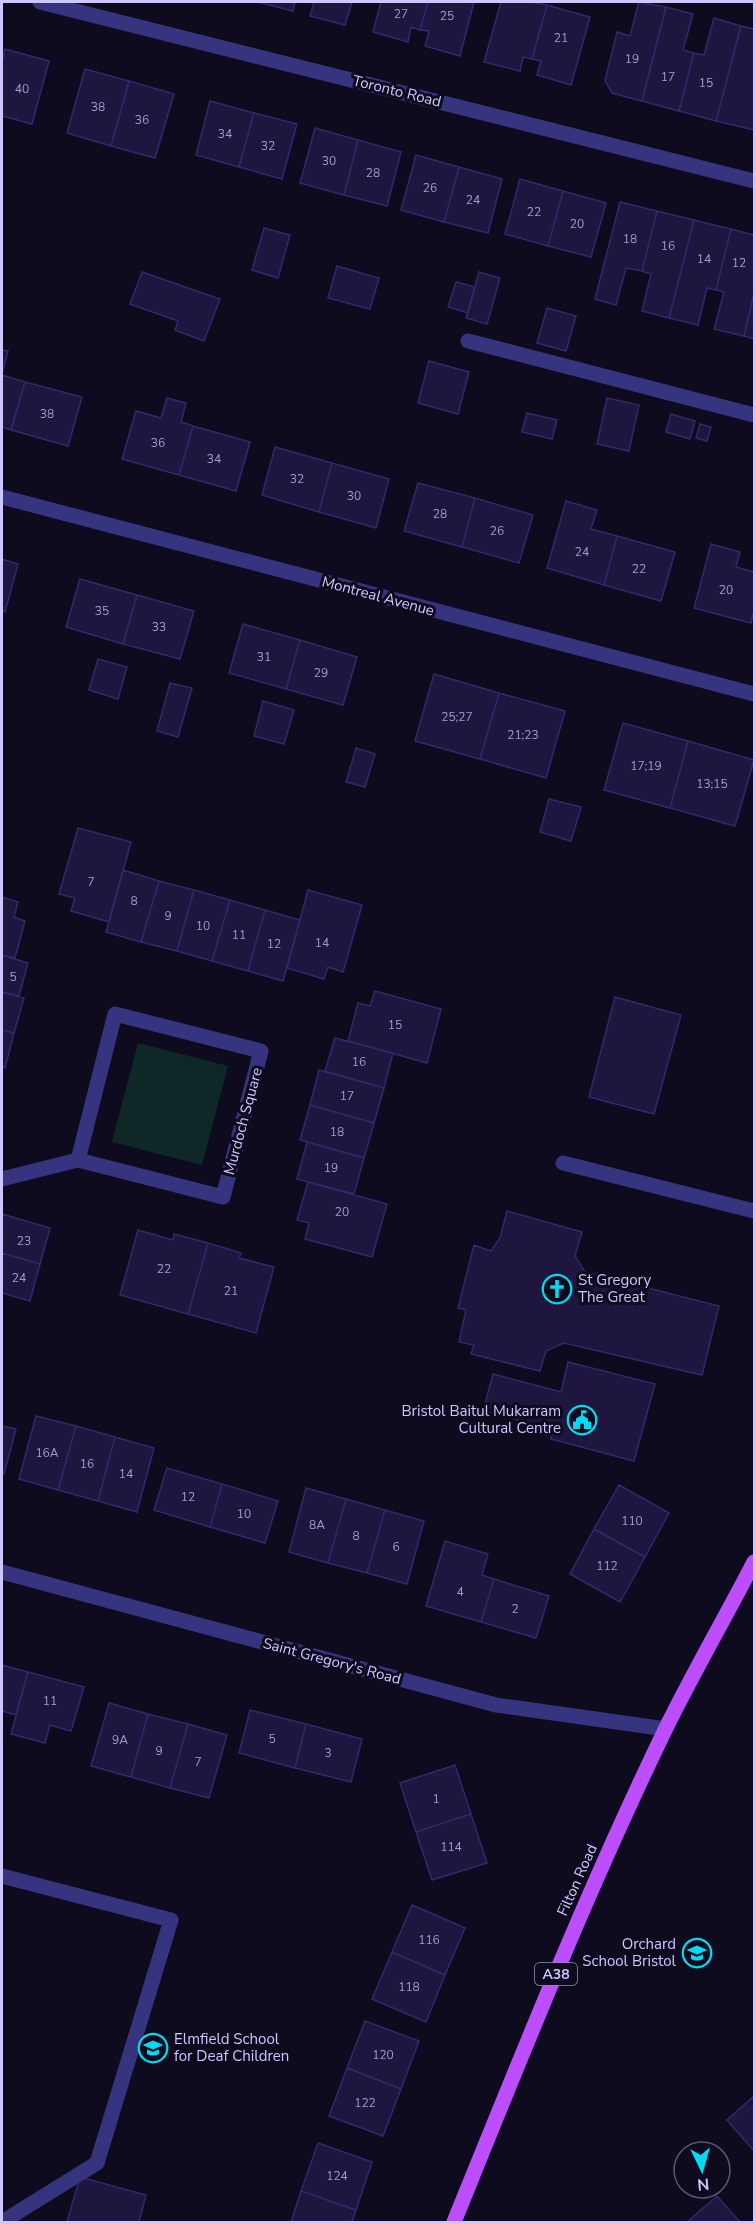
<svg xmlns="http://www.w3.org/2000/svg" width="756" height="2224" viewBox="0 0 756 2224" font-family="'Nunito Sans',sans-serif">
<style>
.green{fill:#0e2827}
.building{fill:#1f163f;stroke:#35276c;stroke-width:1.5}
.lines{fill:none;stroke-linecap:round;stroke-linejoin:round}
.service{stroke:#37347f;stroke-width:15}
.minor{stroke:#37347f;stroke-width:15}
.primary{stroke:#bd4eff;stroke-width:15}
.labels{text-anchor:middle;stroke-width:6;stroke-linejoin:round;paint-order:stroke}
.number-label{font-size:12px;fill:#a29bcf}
.shield{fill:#0e0b1e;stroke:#948fbc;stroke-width:1.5}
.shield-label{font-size:14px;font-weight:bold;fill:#cec7ff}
.street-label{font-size:15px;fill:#cec7ff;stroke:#0e0b1e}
.poi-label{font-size:15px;fill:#cec7ff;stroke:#0e0b1e;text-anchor:start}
</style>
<rect width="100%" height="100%" fill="#0e0b1e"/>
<path class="green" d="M138,1043L228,1066L202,1165L112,1142Z"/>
<path class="building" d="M258,2H295L293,11Z
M314,2H352L345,25L310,16Z
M381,2H428L420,30L411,27L408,42L373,32Z
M428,2H474L460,56L425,46L429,31L420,30Z
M501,2H532L547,5L532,59L523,57L520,71L484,62Z
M639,2L666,7L642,101L612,93L605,81L617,32L630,36Z
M547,5L590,17L571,85L537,75L541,61L532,59Z
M666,7L693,14L683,50L694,53L679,111L642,101Z
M714,18L741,26L716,121L679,111L694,53L704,55Z
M741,26L754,29V130L716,121Z
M5,49L49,61L32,124L2,116V62Z
M85,69L129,81L111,146L67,133Z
M129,81L174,94L155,158L111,146Z
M210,101L254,113L239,167L196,155Z
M254,113L297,124L282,179L239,167Z
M315,128L358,140L344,195L300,183Z
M358,140L401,152L387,206L344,195Z
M416,155L459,167L444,222L401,210Z
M459,167L502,179L488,233L444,222Z
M520,179L563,191L548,246L505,234Z
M563,191L606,203L591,257L548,246Z
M620,202L657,211L642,271L626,268L616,305L595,299Z
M657,211L694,220L669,318L642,311L651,274L642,271Z
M694,220L731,229L716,290L707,288L698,325L669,318Z
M264,228L290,235L278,278L252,270Z
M731,229L754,235V293L744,336L714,329L724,292L716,290Z
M337,266L379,278L370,309L328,298Z
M142,272L220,299L204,341L175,330L178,321L130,304Z
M479,272L500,278L487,324L466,318Z
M456,282L475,287L468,313L448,307Z
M754,293V339L744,336Z
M547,308L576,316L566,351L537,343Z
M2,350L8,351L2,373Z
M429,361L469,372L458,414L418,403Z
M2,375L25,382L11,430L2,427Z
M25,382L82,397L68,446L11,430Z
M167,398L186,403L181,422L193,426L179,475L122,459L136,411L161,418Z
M607,398L639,405L629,451L597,444Z
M527,413L557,420L552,439L522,432Z
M671,414L695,421L690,439L666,432Z
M700,424L711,427L707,441L696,438Z
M193,426L250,442L236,491L179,475Z
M275,447L332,463L319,512L262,495Z
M332,463L389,479L376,528L319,512Z
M418,483L475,498L462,547L404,531Z
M475,498L533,515L519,563L462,547Z
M566,501L597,510L591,529L617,536L604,585L547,568Z
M617,536L675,552L661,601L604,585Z
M711,544L740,552L736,567L754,572V610L751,623L694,608Z
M2,559L18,564L5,612L2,611Z
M80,579L137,595L123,644L66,627Z
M137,595L194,611L180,659L123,644Z
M243,624L300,640L286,689L229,673Z
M300,640L357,657L343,705L286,689Z
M98,659L127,667L118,699L89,690Z
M434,674L499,693L480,759L415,741Z
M170,683L192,688L178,737L157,731Z
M499,693L565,711L546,778L480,759Z
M263,701L294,710L284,744L254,736Z
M623,723L688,741L670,808L604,790Z
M688,741L754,760L735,826L670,808Z
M356,748L375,754L365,787L346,782Z
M549,799L581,807L571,841L540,832Z
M78,828L131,842L109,922L71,911L75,898L59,894Z
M123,870L159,881L141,942L106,932Z
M159,881L194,890L177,951L141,942Z
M194,890L230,900L212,961L177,951Z
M308,890L362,905L343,972L328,967L324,979L287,968Z
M2,897L18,902L14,917L25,921L15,958L2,955Z
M230,900L265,910L248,971L212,961Z
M265,910L300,920L283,981L248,971Z
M2,955L28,963L19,996L2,992Z
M375,991L441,1009L427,1063L348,1041L358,1003L370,1006Z
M2,992L24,998L14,1033L2,1030Z
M615,997L681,1015L654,1114L589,1097Z
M2,1030L14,1033L5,1068L2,1067Z
M335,1038L393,1053L384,1088L325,1071Z
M319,1070L384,1088L374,1123L310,1105Z
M310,1105L374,1123L364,1158L300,1140Z
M307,1142L364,1158L354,1194L297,1179Z
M308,1182L387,1204L372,1257L305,1239L309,1223L297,1220Z
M507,1211L582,1232L575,1256L585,1272L719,1306L702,1375L564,1343L546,1351L540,1371L471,1354L474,1345L459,1342L466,1310L458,1308L474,1245L491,1251L500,1238Z
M2,1214L50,1228L40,1264L2,1253Z
M138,1230L173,1240L174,1234L208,1243L188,1314L120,1295Z
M208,1243L241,1253L239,1258L274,1267L256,1333L188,1314Z
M2,1253L40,1264L30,1301L2,1293Z
M568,1362L655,1384L634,1461L551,1439L554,1429L483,1411L493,1374L561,1392Z
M36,1416L76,1426L58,1490L19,1479Z
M2,1426L16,1429L4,1474L2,1473Z
M76,1426L115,1437L98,1501L58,1490Z
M115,1437L154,1448L137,1512L98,1501Z
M167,1468L222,1484L210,1527L154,1510Z
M222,1484L278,1501L265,1543L210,1527Z
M619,1485L669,1513L645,1557L594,1529Z
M306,1488L346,1499L328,1563L289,1552Z
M346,1499L385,1510L367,1573L328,1563Z
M385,1510L424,1521L407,1584L367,1573Z
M594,1529L645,1557L620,1602L570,1574Z
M445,1541L488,1554L482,1575L494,1579L481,1622L426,1606Z
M494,1579L549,1596L536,1638L481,1622Z
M2,1665L28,1672L16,1715L2,1711Z
M28,1672L84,1687L71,1731L50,1725L45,1743L11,1734Z
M109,1703L148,1714L131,1777L91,1766Z
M250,1710L306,1724L295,1768L239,1753Z
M148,1714L188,1724L170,1788L131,1777Z
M188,1724L227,1735L209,1798L170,1788Z
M306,1724L362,1739L351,1782L295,1768Z
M455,1765L471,1814L416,1832L400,1783Z
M471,1814L487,1863L432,1880L416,1832Z
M412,1905L465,1928L445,1975L392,1952Z
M392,1952L445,1975L426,2022L372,1999Z
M365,2021L419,2041L401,2089L347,2068Z
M347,2068L401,2089L383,2136L329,2116Z
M754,2096V2151L727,2120Z
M318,2143L372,2162L356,2210L301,2191Z
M80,2177L146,2195L139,2222H67Z
M301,2191L356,2210L352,2222H291Z
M717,2196L740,2222H687Z"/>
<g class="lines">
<path class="service" d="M468,341L754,415
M563,1163L754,1211
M2,1876L171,1920L97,2163L2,2222"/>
<path class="minor" d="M40,2L754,181
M2,497L754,694
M2,1179L78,1160L223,1197L261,1051L115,1014L78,1160
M2,1572L496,1705L666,1729"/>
<path class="primary" d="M454,2222C521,2057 587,1891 665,1730C693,1673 725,1618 754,1562"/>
</g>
<defs>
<g id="church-ring" transform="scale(1.5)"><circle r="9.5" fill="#0e0b1e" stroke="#00dbf2" stroke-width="1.5"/><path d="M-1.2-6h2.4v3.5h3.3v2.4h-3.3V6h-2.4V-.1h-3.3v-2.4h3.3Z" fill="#00dbf2"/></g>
<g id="civic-ring" transform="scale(1.5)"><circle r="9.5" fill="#0e0b1e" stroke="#00dbf2" stroke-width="1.5"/><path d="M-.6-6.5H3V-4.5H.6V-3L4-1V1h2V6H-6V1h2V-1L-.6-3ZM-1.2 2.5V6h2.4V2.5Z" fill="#00dbf2"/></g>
<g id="school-ring" transform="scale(1.5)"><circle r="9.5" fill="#0e0b1e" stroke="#00dbf2" stroke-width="1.5"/><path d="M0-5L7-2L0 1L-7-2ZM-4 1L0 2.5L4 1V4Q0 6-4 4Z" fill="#00dbf2"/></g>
</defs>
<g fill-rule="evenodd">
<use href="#church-ring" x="557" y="1289"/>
<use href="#civic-ring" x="582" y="1420"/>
<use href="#school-ring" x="697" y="1953"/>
<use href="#school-ring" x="153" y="2048"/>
</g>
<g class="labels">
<g class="number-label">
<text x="401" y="18">27</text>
<text x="447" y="20">25</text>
<text x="561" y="42">21</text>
<text x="632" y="63">19</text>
<text x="668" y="81">17</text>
<text x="706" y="87">15</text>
<text x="22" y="93">40</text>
<text x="98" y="111">38</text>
<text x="142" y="124">36</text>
<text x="225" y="138">34</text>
<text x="268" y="150">32</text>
<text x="329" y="165">30</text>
<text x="373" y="177">28</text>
<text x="430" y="192">26</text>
<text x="473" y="204">24</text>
<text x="534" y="216">22</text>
<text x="577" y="228">20</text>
<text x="630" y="243">18</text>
<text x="668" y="250">16</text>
<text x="704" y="263">14</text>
<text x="739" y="267">12</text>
<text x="47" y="418">38</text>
<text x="158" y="447">36</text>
<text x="214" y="463">34</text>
<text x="297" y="483">32</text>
<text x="354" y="500">30</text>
<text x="440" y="518">28</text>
<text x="497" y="535">26</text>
<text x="582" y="556">24</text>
<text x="639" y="573">22</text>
<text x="726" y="594">20</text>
<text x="102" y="615">35</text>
<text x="159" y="631">33</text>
<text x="264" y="661">31</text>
<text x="321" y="677">29</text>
<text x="457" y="721">25;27</text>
<text x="523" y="739">21;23</text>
<text x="646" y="770">17;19</text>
<text x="712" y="788">13;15</text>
<text x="91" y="886">7</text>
<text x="134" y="905">8</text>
<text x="168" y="920">9</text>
<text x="203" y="930">10</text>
<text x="239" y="939">11</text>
<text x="322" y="947">14</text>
<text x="274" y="948">12</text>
<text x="13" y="981">5</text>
<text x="395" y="1029">15</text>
<text x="359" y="1066">16</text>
<text x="347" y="1100">17</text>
<text x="337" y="1136">18</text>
<text x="331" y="1172">19</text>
<text x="342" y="1216">20</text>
<text x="24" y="1245">23</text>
<text x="164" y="1273">22</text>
<text x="19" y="1282">24</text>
<text x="231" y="1295">21</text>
<text x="47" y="1457">16A</text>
<text x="87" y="1468">16</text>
<text x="126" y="1478">14</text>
<text x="188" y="1501">12</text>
<text x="244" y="1518">10</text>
<text x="632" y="1525">110</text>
<text x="317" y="1529">8A</text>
<text x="356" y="1540">8</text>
<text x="396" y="1551">6</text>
<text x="607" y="1570">112</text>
<text x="460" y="1596">4</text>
<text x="515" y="1613">2</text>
<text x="50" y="1705">11</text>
<text x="272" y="1743">5</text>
<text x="120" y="1744">9A</text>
<text x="159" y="1755">9</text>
<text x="328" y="1757">3</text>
<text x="198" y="1766">7</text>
<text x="436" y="1803">1</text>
<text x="451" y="1851">114</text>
<text x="429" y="1944">116</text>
<text x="409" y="1991">118</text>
<text x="383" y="2059">120</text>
<text x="365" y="2107">122</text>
<text x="337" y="2180">124</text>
</g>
<rect class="shield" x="535" y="1963" width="42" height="22" rx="4.5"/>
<g class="shield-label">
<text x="556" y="1979">A38</text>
</g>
<g class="street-label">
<text transform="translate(397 91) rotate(14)" y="5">Toronto Road</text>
<text transform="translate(378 596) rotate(15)" y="5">Montreal Avenue</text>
<text transform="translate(243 1121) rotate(-75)" y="5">Murdoch Square</text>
<text transform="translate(332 1661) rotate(15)" y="5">Saint Gregory's Road</text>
<text transform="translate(577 1880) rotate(-66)" y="5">Filton Road</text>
</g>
<g class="poi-label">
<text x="578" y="1285">St Gregory<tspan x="578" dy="17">The Great</tspan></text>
<text x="561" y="1416" text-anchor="end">Bristol Baitul Mukarram<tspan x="561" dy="17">Cultural Centre</tspan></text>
<text x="676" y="1949" text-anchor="end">Orchard<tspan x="676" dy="17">School Bristol</tspan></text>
<text x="174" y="2044">Elmfield School<tspan x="174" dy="17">for Deaf Children</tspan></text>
</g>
</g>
<rect width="756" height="2224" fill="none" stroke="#cec7ff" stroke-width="6"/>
<g transform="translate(702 2170) rotate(175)"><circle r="28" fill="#0e0b1e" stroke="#5b5678" stroke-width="1.5"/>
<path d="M0-4.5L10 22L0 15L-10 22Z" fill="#00dbf2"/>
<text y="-9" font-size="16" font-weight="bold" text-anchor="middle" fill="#cec7ff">N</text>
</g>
</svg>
